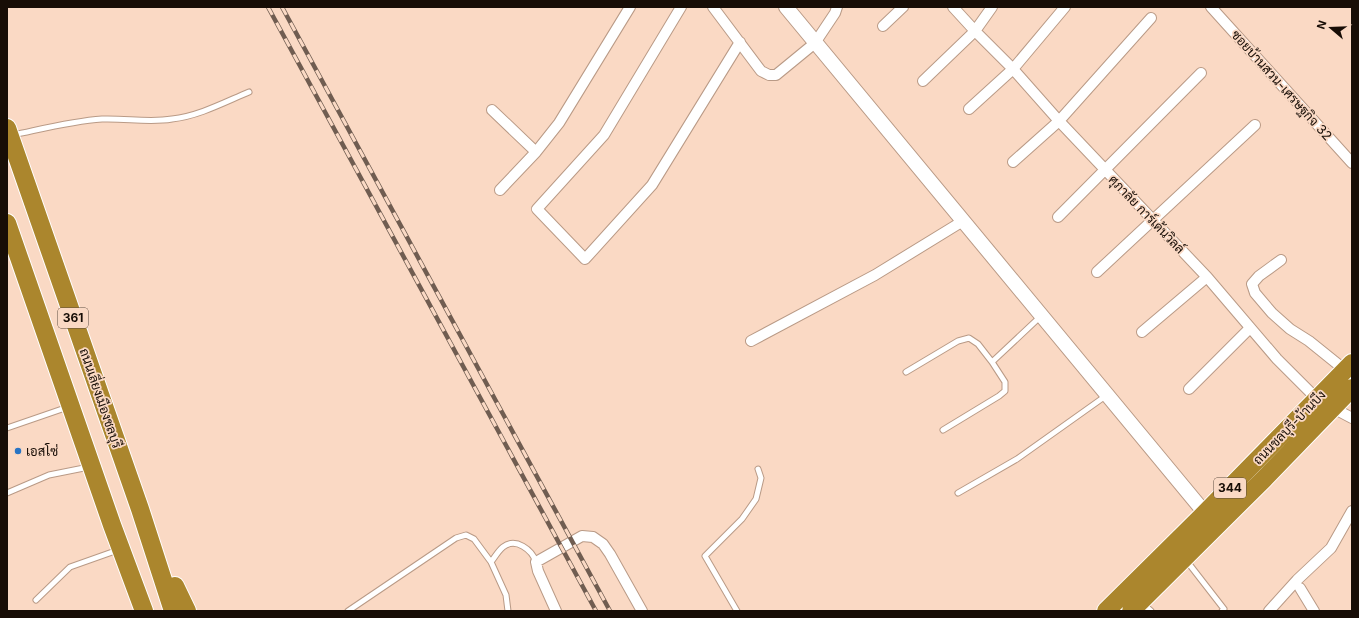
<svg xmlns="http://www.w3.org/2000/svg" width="1359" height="618" viewBox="0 0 1359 618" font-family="Inter,Sarabun,sans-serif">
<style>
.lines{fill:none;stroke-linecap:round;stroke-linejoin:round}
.lane-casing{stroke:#b99a86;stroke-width:7}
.street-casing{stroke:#b99a86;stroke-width:12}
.secondary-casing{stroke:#b99a86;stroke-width:16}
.highway-casing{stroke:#fff;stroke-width:20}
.lane{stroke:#fff;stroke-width:5}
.street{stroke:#fff;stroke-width:10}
.secondary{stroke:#fff;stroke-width:14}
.highway{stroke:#ab862d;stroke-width:18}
.rail-casing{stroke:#705d51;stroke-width:4.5}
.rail{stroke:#fad9c4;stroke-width:3;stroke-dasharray:9;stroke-linecap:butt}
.poi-dot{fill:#2874c4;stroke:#fad9c4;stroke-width:1.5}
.labels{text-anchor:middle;stroke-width:3.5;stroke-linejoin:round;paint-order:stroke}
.shield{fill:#fad9c4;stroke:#5b4a3f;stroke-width:1}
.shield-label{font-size:12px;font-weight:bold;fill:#170d06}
.street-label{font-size:13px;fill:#170d06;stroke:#fad9c4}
.poi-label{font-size:13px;fill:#170d06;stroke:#fad9c4;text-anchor:start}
</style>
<rect width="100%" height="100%" fill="#fad9c4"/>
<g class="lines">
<g class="lane-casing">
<path id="lane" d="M13,135C42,129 72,121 102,119C126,118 149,123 172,119C199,116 225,102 249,92
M906,372L958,341L969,338L978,344L992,362L1041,316
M7,428L68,407
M943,430L999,396L1005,391V382L992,362
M7,493L49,475L89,467
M958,493L1017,459L1107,395
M1186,560L1224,609L1222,611
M36,600L70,567L118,550
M1143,604L1151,611
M348,611L456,538L466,535L474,539L491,562
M508,611L506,595L491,562C495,557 498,551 503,547C516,537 532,550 536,562
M737,611L705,556L742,519L756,499L761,478L758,469"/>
</g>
<g class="street-casing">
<path id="street" d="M681,7L604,135L537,209L585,259L652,185L740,42
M713,7L761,71L769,75H776L815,43L835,13L837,7
M953,7L975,31L1013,69L1059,121L1207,277L1277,359L1317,399
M1211,7L1352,163
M883,26L903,7
M923,81L975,31L992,7
M969,109L1013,69L1065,7
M492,110L536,152
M1013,162L1059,121L1151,18
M500,190L536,152L559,123L630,7
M1058,217L1201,73
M1281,260L1259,276L1252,284L1255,293L1272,313L1290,329L1309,341L1345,370
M1097,272L1255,125
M1142,332L1207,277
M751,341L875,275L963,221
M1189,389L1250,328
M1333,408L1352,418
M1300,588L1314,611
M556,611L538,571L536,562L582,536L593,537L603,544L610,554L642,611
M1269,611L1297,580L1331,548L1352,511"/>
</g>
<g class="secondary-casing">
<path id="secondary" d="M786,7L1205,513"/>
</g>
<g class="highway-casing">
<path id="highway" d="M7,128L140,509L173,611
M7,223L112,525L144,611
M175,586L187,611
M1106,611L1205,513L1352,363
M1131,611L1263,480L1352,388"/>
</g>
<use href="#lane" class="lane"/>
<use href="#street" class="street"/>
<use href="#secondary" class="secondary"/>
<use href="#highway" class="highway"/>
<g class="rail-casing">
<path id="rail" d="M268,7L596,611
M282,7L610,611"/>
</g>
<use href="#rail" class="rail"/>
</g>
<circle class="poi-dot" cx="18" cy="451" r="4"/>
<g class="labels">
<g class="shield">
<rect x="58" y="308" width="30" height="20" rx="3"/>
<rect x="1214" y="478" width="32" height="20" rx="3"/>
</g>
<g class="shield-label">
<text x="73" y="322">361</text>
<text x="1230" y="492">344</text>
</g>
<g class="street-label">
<text transform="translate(1282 85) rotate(48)" y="5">ซอยบ้านสวน-เศรษฐกิจ 32</text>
<text transform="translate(1147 214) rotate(46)" y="5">ศุภาลัย การ์เด้นวิลล์</text>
<text transform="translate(101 398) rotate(71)" y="5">ถนนเลี่ยงเมืองชลบุรี</text>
<text transform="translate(1289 427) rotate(-46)" y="5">ถนนชลบุรี-บ้านบึง</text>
</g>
<g class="poi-label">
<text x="26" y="456">เอสโซ่</text>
</g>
</g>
<rect width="1359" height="618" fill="none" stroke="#170d06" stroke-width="16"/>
<g transform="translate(1331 28) rotate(289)" stroke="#fad9c4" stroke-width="3" paint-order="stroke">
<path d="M0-3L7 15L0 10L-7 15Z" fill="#170d06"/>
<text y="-6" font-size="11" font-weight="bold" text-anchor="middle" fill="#170d06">N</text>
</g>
</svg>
